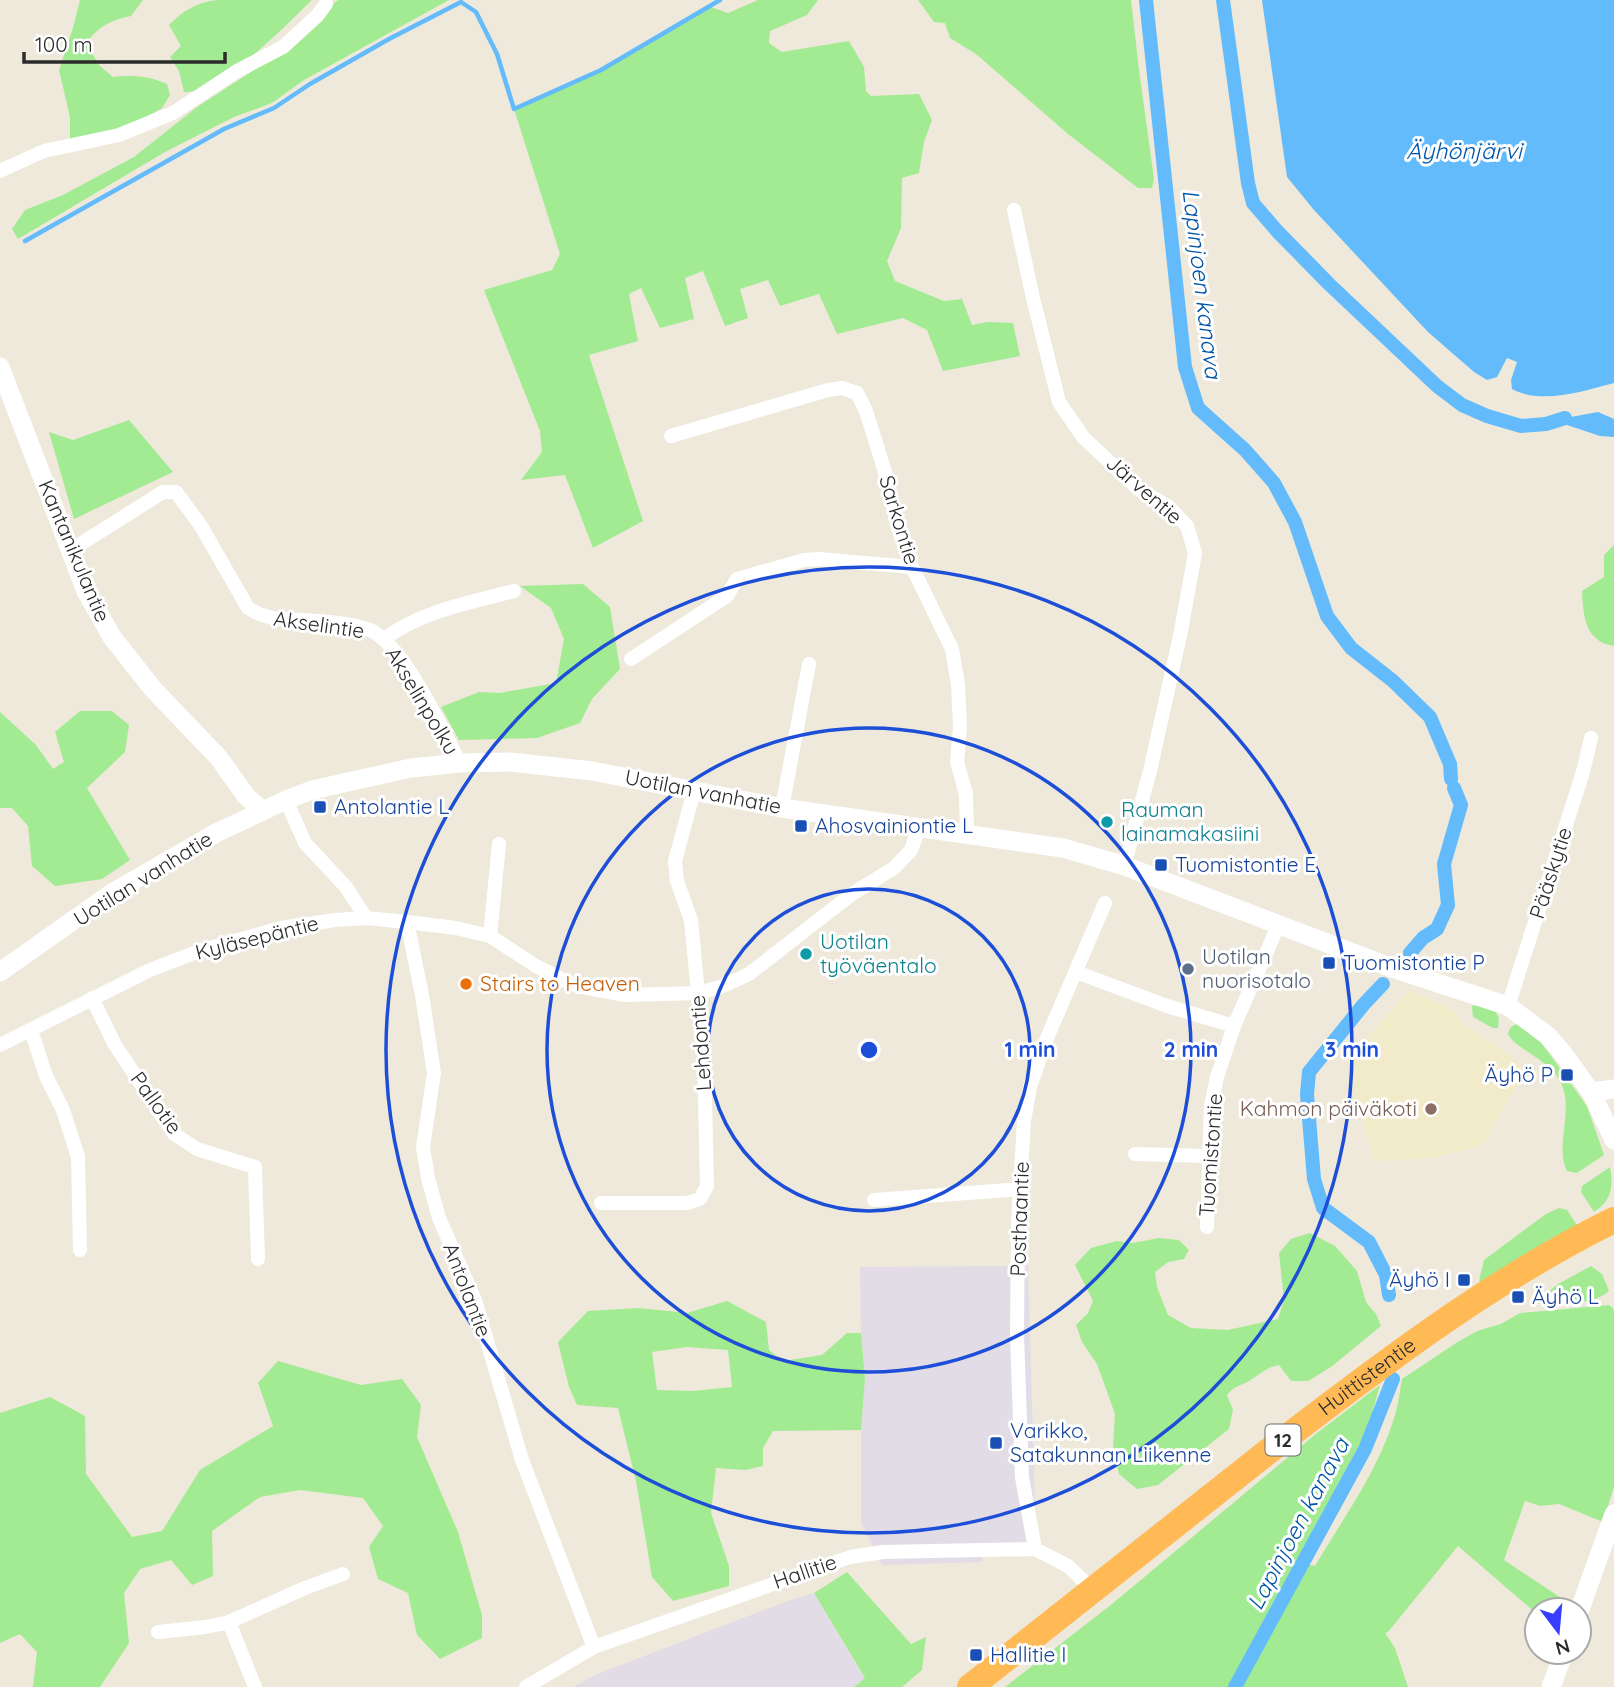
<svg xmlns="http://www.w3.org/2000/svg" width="1614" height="1687" viewBox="0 0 1614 1687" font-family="Quicksand,sans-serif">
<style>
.industrial{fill:#e1dce6}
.education{fill:#f2ebc9}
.green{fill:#a2eb92;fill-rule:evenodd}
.water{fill:#63bbfb}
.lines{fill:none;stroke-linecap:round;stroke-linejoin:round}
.stream{stroke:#63bbfb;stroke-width:4.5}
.canal{stroke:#63bbfb;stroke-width:14}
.street{stroke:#fff;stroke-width:14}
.secondary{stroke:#fff;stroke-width:19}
.highway{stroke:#ffb955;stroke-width:26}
.ring{fill:none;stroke:#1d4ed8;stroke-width:3.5}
.transit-dot{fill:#1a4fb4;stroke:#fff;stroke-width:2.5}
.culture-dot{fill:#0f9aa8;stroke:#fff;stroke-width:2.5}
.service-dot{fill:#5c6f8a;stroke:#fff;stroke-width:2.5}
.food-dot{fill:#e8710a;stroke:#fff;stroke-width:2.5}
.education-dot{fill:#8d6e63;stroke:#fff;stroke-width:2.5}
.labels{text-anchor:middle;stroke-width:6;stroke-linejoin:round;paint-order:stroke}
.shield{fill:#fff;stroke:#6b6b6b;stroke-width:2}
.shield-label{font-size:19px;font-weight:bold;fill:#2b2b2b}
.street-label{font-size:21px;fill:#2b2b2b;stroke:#fff}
.transit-label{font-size:21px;fill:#164399;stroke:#fff;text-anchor:start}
.culture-label{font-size:21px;fill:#0d838f;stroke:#fff;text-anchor:start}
.service-label{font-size:21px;fill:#4e5e75;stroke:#fff;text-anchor:start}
.food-label{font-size:21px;fill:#c56008;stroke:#fff;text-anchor:start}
.education-label{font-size:21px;fill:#785e54;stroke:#fff;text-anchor:end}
.water-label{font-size:23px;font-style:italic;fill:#0055a9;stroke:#fff}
.centre{fill:#1d4ed8;stroke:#fff;stroke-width:3.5}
.ring-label{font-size:21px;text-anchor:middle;font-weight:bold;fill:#1d4ed8;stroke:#fff;stroke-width:6;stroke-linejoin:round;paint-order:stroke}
</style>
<rect width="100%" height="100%" fill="#eee9db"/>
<path class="industrial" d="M1028,1266L1035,1511L1040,1546L979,1549L983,1562L882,1565L861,1522V1430L865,1378L861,1333L860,1267Z
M814,1593L865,1679L854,1687H573L595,1675L785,1602Z"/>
<path class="education" d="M1409,990L1450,1008L1464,1024L1516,1060L1524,1072L1483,1145L1434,1158L1374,1161L1346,1063Z"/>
<path class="green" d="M80,0H143L131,16C111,20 97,27 86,44L100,66L113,77C134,75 148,76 167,84L170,95L162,108L108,139L70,147V117L59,70L73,28Z
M218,0H312C287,24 219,95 184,92L179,71L170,57L181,46L169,25C184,10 197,2 218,0Z
M338,0H449L304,80L272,103L234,117L165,152L18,239L12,229L25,210L63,195L134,157L197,107L265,63Z
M758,0H818L807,15L770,31L769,43L782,52L849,41L864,67L866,91L871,96L919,94L932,120L924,142L919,173L902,178L901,228L887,261L895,281L944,301L962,299L972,325L988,322L1013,323L1020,356L943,371L927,330L903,318L837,334L819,294L780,306L768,280L740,289L748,318L725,326L703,271L685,278L694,319L660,328L641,288L629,294L638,341L589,355L643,521L593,548L565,475L521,480L542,452L540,431L484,290L552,270L560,254L514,109L601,70L708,6L728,13Z
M918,0H1131L1139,70L1154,179L1152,188H1138L1068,134L976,54L950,38L945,23L934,22Z
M129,420L173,472L74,519L49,432L73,440Z
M1614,545V646C1585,642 1583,615 1582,591L1604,577V555Z
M583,584L610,607L620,669L592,699L580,723L537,738L459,740L441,707L479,692L500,693L556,683L564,639L551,608L520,586Z
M80,711H112L129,725L125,752L87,788L130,860L102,879L55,886L32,866L28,826L12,808H0V712L36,745L53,769L64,762L55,732Z
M1476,1005L1496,1012L1499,1018L1498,1028H1493L1473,1017L1472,1006Z
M1516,1024L1527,1028L1541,1042L1587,1106L1604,1155L1577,1173L1567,1171C1555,1149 1572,1113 1563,1088C1554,1060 1515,1050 1508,1034L1510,1028Z
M1610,1167C1614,1187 1611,1201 1594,1212L1581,1192L1582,1186Z
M1559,1208L1567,1210L1581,1231L1482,1282L1479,1281L1484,1260L1546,1214Z
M1310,1233L1335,1246L1357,1271L1366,1302L1376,1314L1381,1326L1331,1367L1308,1381H1291L1279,1365C1266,1368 1263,1372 1252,1379C1242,1386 1236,1384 1227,1395L1233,1410L1229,1429L1158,1485L1137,1489L1119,1474L1113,1448L1115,1414L1097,1364L1082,1342L1076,1325L1088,1313L1093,1301L1075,1265L1091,1248L1117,1241L1133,1243L1159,1238L1179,1240L1189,1250L1184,1259L1168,1262L1155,1272L1157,1287L1168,1315L1191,1328L1228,1330L1278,1319L1284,1300L1279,1253L1291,1239Z
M1591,1266L1602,1274L1609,1291C1590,1307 1555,1303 1531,1304L1560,1283Z
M727,1301L766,1322L769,1350L783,1361L822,1355L847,1333H861L865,1378L861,1430L773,1431L763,1448V1466L745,1470L716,1468L711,1513L729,1566V1586L673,1601L652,1577L636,1481L618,1408L577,1405L569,1387L558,1342L588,1311L639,1308L687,1313ZM687,1347L728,1350L732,1387L693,1391L657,1390L652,1352Z
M1609,1305L1613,1308L1614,1312V1487L1603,1522L1559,1504L1540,1506L1525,1501L1504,1560L1573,1606L1571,1610H1537V1614L1458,1546L1388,1632L1385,1633L1395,1648L1408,1687H1005L1112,1604L1317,1433L1380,1385L1368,1428L1297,1562L1315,1566C1344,1517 1381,1467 1396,1411C1399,1401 1400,1389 1402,1379L1456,1343L1477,1331L1501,1324L1520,1313Z
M278,1361L361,1385L402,1379L421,1405L417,1437L458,1532L482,1615V1638L440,1659L417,1635L408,1593L378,1579L369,1547L383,1526L363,1498L300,1490L260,1497L212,1531L213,1576L192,1585L171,1560L140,1569L124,1593L129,1643L100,1687H33L37,1652L20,1634L0,1643V1413L50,1397L85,1416L86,1474L132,1537L162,1531L200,1470L273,1426L258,1383Z
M847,1572L911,1644L926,1637L922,1670L902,1687H854L865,1678L814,1593Z"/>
<path class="water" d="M1262,0H1614V383C1584,391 1541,405 1512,389L1511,380L1517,362L1507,358L1497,377L1487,380L1474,372L1428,332L1314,210L1287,177Z
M1598,412L1614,419V437L1600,436L1567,425L1565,418Z"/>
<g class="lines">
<path class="stream" d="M25,241L224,129L274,108L310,84L389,39L461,2L476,12L497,54L514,109L601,70L720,0"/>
<path class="canal" d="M1146,0L1185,367L1198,408L1245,450L1274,483L1295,522L1327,616L1351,648L1393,681L1430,717L1450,764L1451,779
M1223,0L1248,183L1253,203L1277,231L1329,284L1437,386L1462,405L1487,416L1521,426L1546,424L1565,418
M1410,953L1423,938L1437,929L1448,905L1444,864L1461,805L1454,788
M1383,984L1364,1004L1309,1072L1307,1094L1314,1179L1323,1208L1369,1242L1386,1275L1389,1295
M1235,1687L1365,1449L1393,1379"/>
<path class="street" d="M0,171L44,151L119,135L173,113L237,71L283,47L317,16L326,4
M1014,210L1033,298L1059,402L1083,437L1138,489L1168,506L1187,526L1195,553L1181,631L1150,771L1128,852L1122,865
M671,436L828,390L842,388L857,393L866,411L885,472L898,528L912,567L952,649L958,685L960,726L957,762L966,794L967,835
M71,550L163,492H176L201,526L248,608C271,623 290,618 316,621C332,622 355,624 370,630C404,645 442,729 460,763
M384,639C422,611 468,603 514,591
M631,659L727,596L737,579L804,560L818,559L912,567
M286,800L305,843L346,887L366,918
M782,808L809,664
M407,922L422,995L434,1073L423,1147L428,1178L439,1218L475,1300L522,1460L594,1647
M490,936L499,844
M1076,972L1167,1006L1234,1026
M92,998L115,1045L174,1134L197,1149L255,1167L258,1259
M1508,1006L1583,772L1591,738
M31,1030L46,1076L63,1110L78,1157L80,1250
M0,1045L150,970L202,950L281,928L335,920L366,918L407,922L456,928L490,936L536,966L567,982L582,987L625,995L698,993L723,986L749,974L852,894L894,868L911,850L919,828
M1135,1154L1208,1156
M874,1200L1021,1189
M601,1203H687L700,1199L707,1186L704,1056L691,920L677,881L675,861L694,791
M1207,1227L1211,1106L1217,1077L1234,1026L1278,926
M1035,1549L1022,1477L1017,1335L1018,1223L1024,1121L1030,1087L1047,1038L1105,903
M158,1632L206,1627L229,1622
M255,1687L229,1622L305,1588L343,1574
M526,1687L594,1647L850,1557L883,1552L1035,1549L1068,1566L1092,1589"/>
<path class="secondary" d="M0,367L86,591L112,637L153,689L219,758L246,796L263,811
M0,972L112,893L216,833L286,800L312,790L411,768L460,763L510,762L592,771L782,808L1063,848L1122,865L1395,969L1508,1006L1548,1036L1565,1056L1591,1092L1614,1140
M1591,1092L1614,1089
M1579,1612L1614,1514
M1551,1687L1564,1652"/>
<path class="highway" id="s1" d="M970,1687C1070,1607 1170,1528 1270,1450C1378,1367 1492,1280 1614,1220"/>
</g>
<g class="ring">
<circle cx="869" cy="1050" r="161"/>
<circle cx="869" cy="1050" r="322"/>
<circle cx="869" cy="1050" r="483"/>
</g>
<g class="transit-dot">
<rect x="313" y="800" width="14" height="14" rx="3.5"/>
<rect x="794" y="819" width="14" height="14" rx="3.5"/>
<rect x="1154" y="858" width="14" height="14" rx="3.5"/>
<rect x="1322" y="956" width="14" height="14" rx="3.5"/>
<rect x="1560" y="1068" width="14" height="14" rx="3.5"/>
<rect x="1457" y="1273" width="14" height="14" rx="3.5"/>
<rect x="1511" y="1290" width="14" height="14" rx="3.5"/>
<rect x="989" y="1436" width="14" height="14" rx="3.5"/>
<rect x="969" y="1648" width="14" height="14" rx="3.5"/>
</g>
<g class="culture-dot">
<circle cx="1107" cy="822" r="7"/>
<circle cx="806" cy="954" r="7"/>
</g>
<circle class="service-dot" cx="1188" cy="969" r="7"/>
<circle class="food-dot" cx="466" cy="984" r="7"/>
<circle class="education-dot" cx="1431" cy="1109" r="7"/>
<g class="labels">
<rect class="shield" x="1265.5" y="1424.5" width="35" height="31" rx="5"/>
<g class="shield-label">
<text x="1283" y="1447">12</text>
</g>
<g class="street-label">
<text transform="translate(1144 490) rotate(41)" y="7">Järventie</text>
<text transform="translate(899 520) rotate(73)" y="7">Sarkontie</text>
<text transform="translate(74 551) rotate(67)" y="7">Kantanikulantie</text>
<text transform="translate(319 625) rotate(8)" y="7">Akselintie</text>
<text transform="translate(422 701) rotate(59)" y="7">Akselinpolku</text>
<text transform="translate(703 792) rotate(11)" y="7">Uotilan vanhatie</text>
<text transform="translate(1551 873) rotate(-72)" y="7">Pääskytie</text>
<text transform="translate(143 879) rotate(-32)" y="7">Uotilan vanhatie</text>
<text transform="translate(257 938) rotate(-14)" y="7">Kyläsepäntie</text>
<text transform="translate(701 1043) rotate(-94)" y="7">Lehdontie</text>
<text transform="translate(156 1103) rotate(54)" y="7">Pallotie</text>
<text transform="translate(1211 1155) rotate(-86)" y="7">Tuomistontie</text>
<text transform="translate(1020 1219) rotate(-88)" y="7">Posthaantie</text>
<text transform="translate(467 1290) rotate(69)" y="7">Antolantie</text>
<text dy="7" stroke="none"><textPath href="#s1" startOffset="504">Huittistentie</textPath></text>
<text transform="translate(805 1572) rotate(-19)" y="7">Hallitie</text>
</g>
<g class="transit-label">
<text x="334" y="814">Antolantie L</text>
<text x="815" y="833">Ahosvainiontie L</text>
<text x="1175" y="872">Tuomistontie E</text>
<text x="1343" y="970">Tuomistontie P</text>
<text x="1553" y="1082" text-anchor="end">Äyhö P</text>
<text x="1450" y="1287" text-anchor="end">Äyhö I</text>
<text x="1532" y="1304">Äyhö L</text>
<text x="1010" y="1438">Varikko,<tspan x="1010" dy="24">Satakunnan Liikenne</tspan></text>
<text x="990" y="1662">Hallitie I</text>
</g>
<g class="culture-label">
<text x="1121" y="817">Rauman<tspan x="1121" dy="24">lainamakasiini</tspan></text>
<text x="820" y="949">Uotilan<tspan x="820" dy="24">työväentalo</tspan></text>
</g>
<g class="service-label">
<text x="1202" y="964">Uotilan<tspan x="1202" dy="24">nuorisotalo</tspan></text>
</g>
<g class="food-label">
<text x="480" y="991">Stairs to Heaven</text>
</g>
<g class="education-label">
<text x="1417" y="1116">Kahmon päiväkoti</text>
</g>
<g class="water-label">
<text x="1464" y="159">Äyhönjärvi</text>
<text transform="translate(1202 284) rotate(83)" y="8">Lapinjoen kanava</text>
<text transform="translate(1298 1524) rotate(-62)" y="8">Lapinjoen kanava</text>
</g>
</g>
<circle cx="869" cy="1050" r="10" class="centre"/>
<g class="ring-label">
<text x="1030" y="1057">1 min</text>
<text x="1191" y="1057">2 min</text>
<text x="1352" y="1057">3 min</text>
</g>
<g transform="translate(1558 1631) rotate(164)"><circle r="33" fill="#ffffff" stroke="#aaaaaa" stroke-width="2"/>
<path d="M0-5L12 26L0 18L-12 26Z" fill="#373eff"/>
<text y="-10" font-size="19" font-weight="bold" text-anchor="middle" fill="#2b2b2b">N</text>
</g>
<path d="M24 52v10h201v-10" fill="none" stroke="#2b2b2b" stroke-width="3.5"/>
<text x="35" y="52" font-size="21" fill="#2b2b2b" stroke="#ffffff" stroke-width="5" paint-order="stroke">100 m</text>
</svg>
